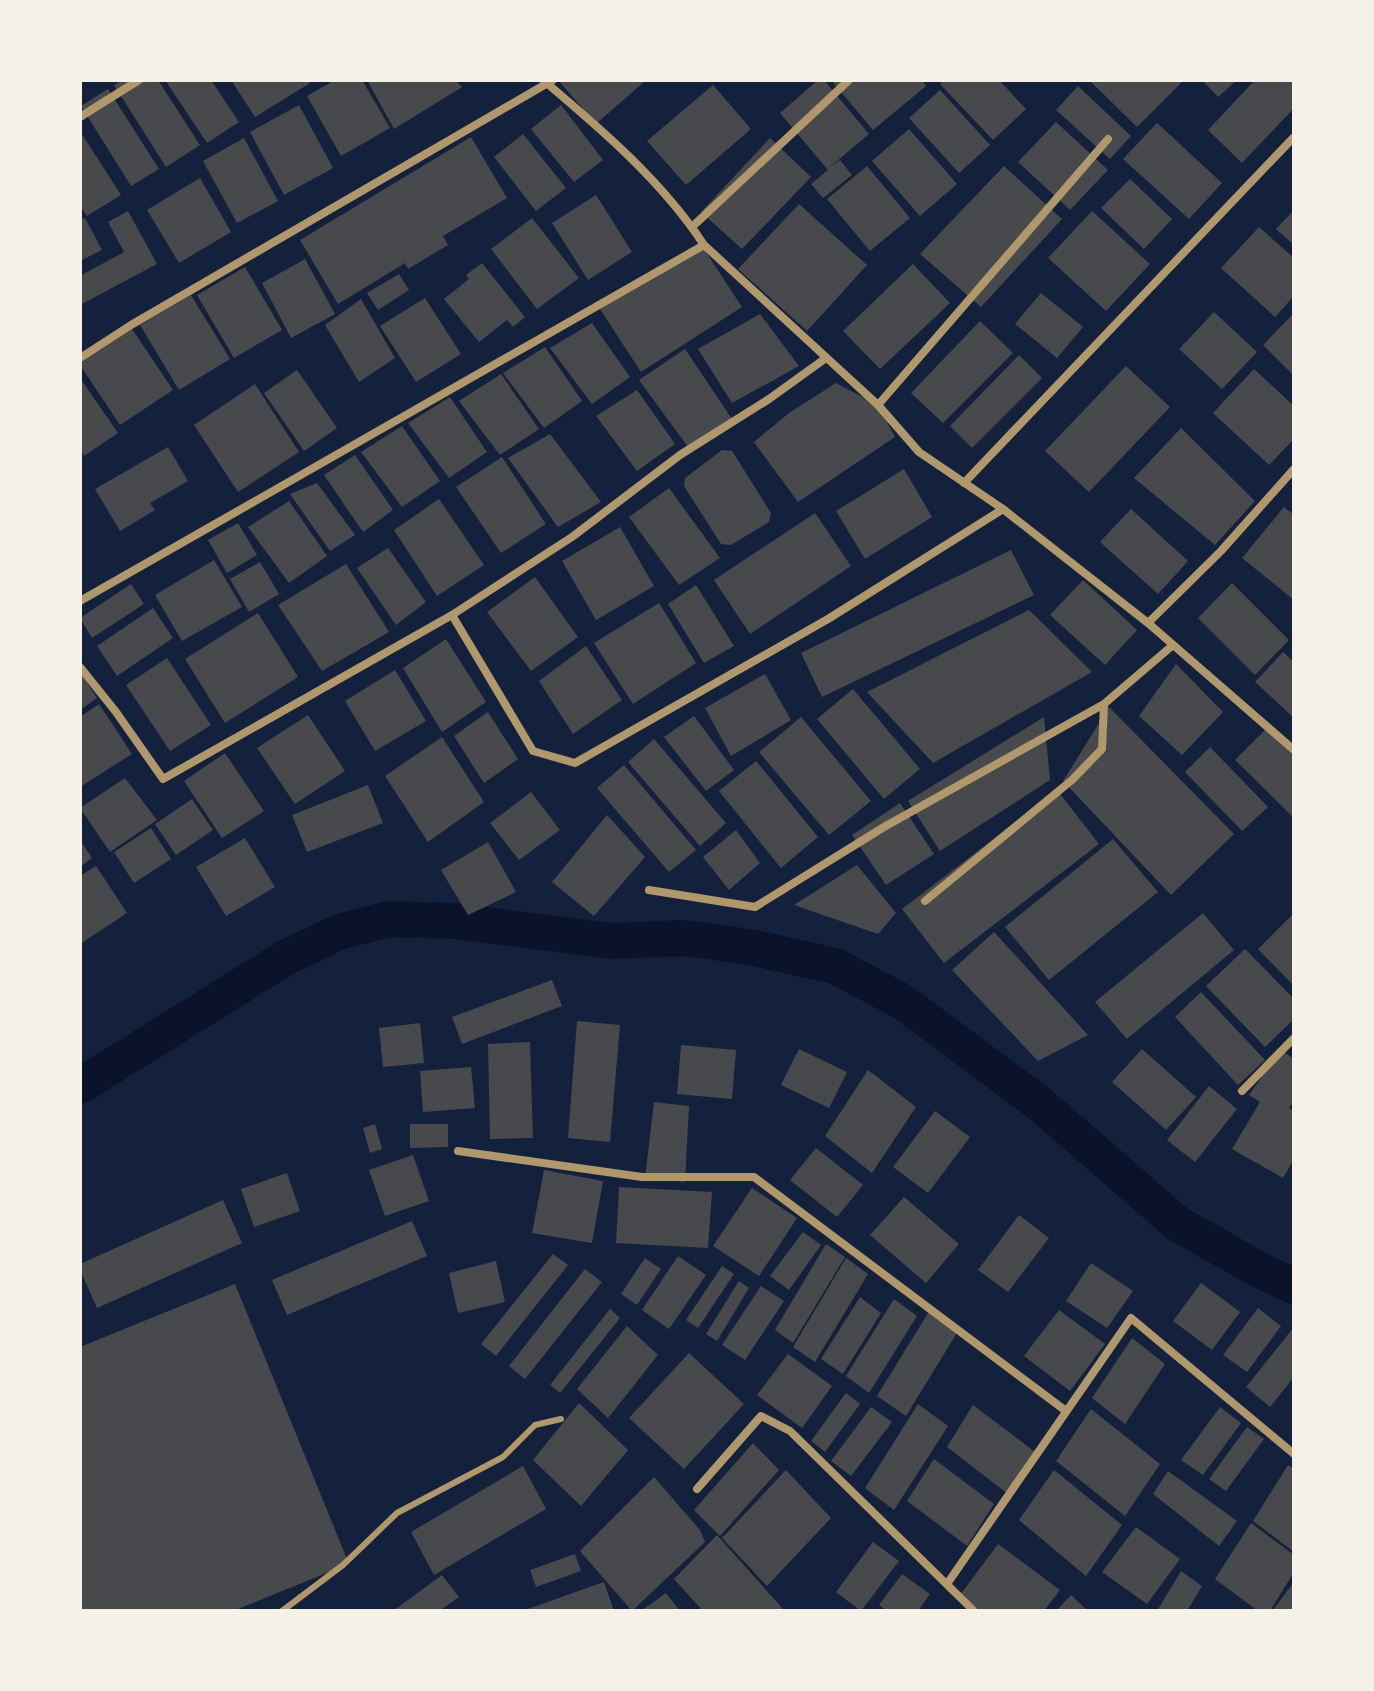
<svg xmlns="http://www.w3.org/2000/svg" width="1374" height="1691" viewBox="0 0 1374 1691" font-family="'PT Sans Narrow',sans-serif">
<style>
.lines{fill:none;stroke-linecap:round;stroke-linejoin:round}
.canal{stroke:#0b132b;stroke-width:36}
.building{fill:#48494c}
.service{stroke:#b1986c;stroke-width:6}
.minor{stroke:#b1986c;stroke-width:8}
</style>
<rect width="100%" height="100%" fill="#14213d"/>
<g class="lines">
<path class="canal" d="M80,1086L285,958L339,932L389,919L454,921L611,941L684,938L750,947L835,966L903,1002L1040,1104L1178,1224L1263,1272L1294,1286"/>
</g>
<path class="building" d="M122,80H158L200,145L166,167L114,85Z
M165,80H211L239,122L207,143Z
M231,80H308L310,83L255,117Z
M335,80H362L390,128L341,156L307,96Z
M367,80H455L462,87L394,129Z
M558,80H646L596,124Z
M818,80H824L869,134L830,167L840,160L852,175L823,198L811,184L828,170L780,113Z
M831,80H922L926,86L873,130Z
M944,80H999L1026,109L993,140L940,84Z
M1089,80H1184L1137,127Z
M1202,80H1237L1218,97Z
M1255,80H1294V108L1242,163L1208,130Z
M713,85L751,129L686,185L647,141Z
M1078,86L1131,136L1110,159L1056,110Z
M108,89L159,169L131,186L81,106Z
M940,90L990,145L959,173L909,118Z
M299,105L333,168L284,195L250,132Z
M561,105L603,160L574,182L531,129Z
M1056,122L1108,170L1070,210L1018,162Z
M1157,123L1222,183L1189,219L1123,159Z
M909,129L957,184L920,216L872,161Z
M80,131L121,195L87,216L80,206Z
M523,134L566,188L536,211L494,157Z
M471,137L507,198L443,236L448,245L408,269L405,263L338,304L300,240Z
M244,138L278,201L237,223L203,161Z
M770,138L811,177L742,249L701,212Z
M867,166L910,218L870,251L827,199Z
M1004,166L1062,219L981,307L920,254Z
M200,178L231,232L179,263L147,210Z
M1130,179L1172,219L1144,249L1101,208Z
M596,195L632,252L588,280L552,223Z
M799,204L867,265L807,331L738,269Z
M1294,210V245L1276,229Z
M128,211L157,264L80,305V276L124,252L108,222Z
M1092,211L1150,264L1106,311L1048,258Z
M85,218L102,250L80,261V220Z
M532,218L579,278L537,309L491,249Z
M1259,227L1294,258V296L1275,317L1221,268Z
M700,243L742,307L641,372L600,309Z
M305,259L335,314L291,338L262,283Z
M482,263L525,317L513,327L507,320L479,342L444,299L469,279L466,275Z
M913,264L950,303L880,369L843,331Z
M245,267L282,330L234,358L197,295Z
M399,274L409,290L378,310L367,293Z
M1041,293L1083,327L1057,358L1015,324Z
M191,295L230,359L179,390L140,325Z
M425,298L461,354L416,382L380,326Z
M361,299L395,358L359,382L325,325Z
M1214,312L1257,352L1222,389L1179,349Z
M1294,313V376L1263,345Z
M760,314L799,366L732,403L698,349Z
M980,321L1013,353L943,423L911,393Z
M592,323L630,377L592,404L550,348Z
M130,326L173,390L120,425L80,365V358Z
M545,347L582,401L544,428L503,373Z
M685,349L732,419L688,447L639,380Z
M1019,355L1042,378L972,448L950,426Z
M1126,366L1170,407L1089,492L1045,451Z
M1254,369L1294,406V439L1269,465L1213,413Z
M297,370L337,428L304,451L264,393Z
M501,374L539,429L500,455L459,401Z
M80,378L118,433L84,456L80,449Z
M836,383L878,405L895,437L798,502L754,442L789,413Z
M255,384L299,452L238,492L194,425Z
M637,390L675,444L637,471L596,416Z
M450,397L487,452L449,478L408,423Z
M402,426L440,481L402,507L361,452Z
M1181,428L1255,501L1215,545L1134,478Z
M550,434L601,502L558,527L508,458Z
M168,447L188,481L150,503L155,510L120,531L95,489Z
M722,450L732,451L771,513L769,522L731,545L721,544L684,486L685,478Z
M355,455L393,510L363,532L324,475Z
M502,457L546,524L501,553L456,487Z
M904,469L932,517L865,559L836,511Z
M317,483L355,535L330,551L290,494Z
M669,488L720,558L679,585L629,517Z
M439,499L484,565L437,596L394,530Z
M289,501L327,556L289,583L248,527Z
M1284,507L1294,515V600L1242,558Z
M1131,509L1188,561L1158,594L1100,542Z
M815,513L851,566L750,634L714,580Z
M238,523L257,555L227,573L208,540Z
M620,527L654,586L596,620L562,561Z
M388,548L426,602L396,625L357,568Z
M1011,550L1034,595L822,697L801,653Z
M214,560L242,607L182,641L155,595Z
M260,562L279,594L249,612L230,579Z
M346,564L389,632L322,671L278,605Z
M535,577L578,637L531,671L487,612Z
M1083,580L1137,630L1105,665L1050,615Z
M1232,583L1289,640L1255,675L1198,618Z
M131,584L144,604L92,638L80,618Z
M696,585L734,646L704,663L668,604Z
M659,603L696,663L633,704L594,643Z
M153,608L173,638L117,676L97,646Z
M1029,610L1092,672L933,763L867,692Z
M258,613L298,677L225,723L185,659Z
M446,639L486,702L442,732L403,668Z
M586,646L622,700L573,734L539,681Z
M1283,652L1294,662V718L1255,682Z
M167,658L211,725L170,751L126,685Z
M1176,664L1223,712L1182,755L1139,716Z
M395,670L426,721L375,751L345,701Z
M80,672L97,698L80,710Z
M765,674L791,720L731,756L705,708Z
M853,689L920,769L884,799L817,719Z
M99,704L132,754L80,787V717Z
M1109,707L1234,834L1171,895L1063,781Z
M488,712L518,759L484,783L454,736Z
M308,715L345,771L295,804L257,748Z
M694,716L734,770L706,791L664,737Z
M801,717L871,801L829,835L759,752Z
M1044,717L1050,780L940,851L908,801Z
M1269,726L1294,751L1293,817L1235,760Z
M442,737L484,802L428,842L385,776Z
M654,739L726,823L700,846L628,762Z
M1210,747L1268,807L1242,831L1185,772Z
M225,753L264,811L222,838L184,781Z
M756,761L818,837L781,868L719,791Z
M624,765L696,850L669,872L597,788Z
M125,778L157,820L110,852L80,808Z
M368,785L383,823L307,852L292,815Z
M1057,790L1099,844L944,963L902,909Z
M531,792L560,830L519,860L490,823Z
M192,799L213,830L176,855L155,824Z
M900,803L934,854L886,885L852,835Z
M607,815L645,857L594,916L552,882Z
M151,828L171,859L134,883L114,852Z
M736,830L760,863L729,890L703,857Z
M245,838L275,887L226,916L196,867Z
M1113,839L1158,892L1049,980L1005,927Z
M80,840L92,858L80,867Z
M488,842L516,892L468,915L441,870Z
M857,865L896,913L878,934L794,905Z
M96,866L127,913L80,944V876Z
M1203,913L1234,950L1127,1039L1095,1002Z
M1294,913V986L1258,949Z
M994,932L1088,1035L1038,1061L952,970Z
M1245,949L1294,999V1019L1265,1047L1206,986Z
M552,980L562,1006L462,1044L452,1017Z
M1201,992L1265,1060L1238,1085L1175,1017Z
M577,1021L620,1025L610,1142L568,1138Z
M420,1023L424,1063L383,1067L379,1028Z
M530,1042L533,1138L490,1139L488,1044Z
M681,1045L736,1050L732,1099L677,1094Z
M799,1049L847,1072L829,1108L781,1085Z
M1142,1049L1196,1097L1166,1130L1112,1082Z
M1281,1050L1294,1059V1101L1289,1108L1294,1111V1159L1283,1178L1232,1149L1260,1102L1249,1095Z
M471,1067L475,1108L423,1112L420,1071Z
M868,1070L916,1107L872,1173L825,1136Z
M1209,1086L1237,1109L1195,1162L1167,1140Z
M654,1102L689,1106L685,1182L645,1178Z
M935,1111L970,1137L928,1193L893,1167Z
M375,1124L382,1149L370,1153L363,1128Z
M410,1124H448V1147L410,1148Z
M816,1148L863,1185L837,1217L790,1180Z
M413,1155L429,1201L385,1216L369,1170Z
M544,1170L603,1181L592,1243L532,1233Z
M287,1173L300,1211L254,1227L241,1189Z
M619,1187L712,1192L708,1248L616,1243Z
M752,1188L797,1218L759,1276L713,1246Z
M904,1197L959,1244L926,1283L870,1235Z
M223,1200L242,1243L97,1308L80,1270V1264Z
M1019,1215L1049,1238L1008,1292L978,1270Z
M412,1221L427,1256L287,1315L272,1280Z
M803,1232L821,1245L789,1290L770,1276Z
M826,1244L845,1257L793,1343L775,1330Z
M553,1254L568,1265L496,1356L481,1344Z
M678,1256L706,1275L669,1329L642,1310Z
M645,1258L661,1269L637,1305L621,1294Z
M846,1258L868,1274L815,1362L793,1347Z
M496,1261L505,1302L458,1313L449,1273Z
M1091,1263L1133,1291L1107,1328L1066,1301Z
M722,1266L734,1274L698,1328L686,1320Z
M585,1269L602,1282L525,1379L509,1366Z
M739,1281L749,1288L717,1341L706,1334Z
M1201,1283L1240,1312L1212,1350L1173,1321Z
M235,1284L349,1564L233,1611H80V1347Z
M761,1286L784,1301L745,1360L722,1345Z
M860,1297L881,1313L843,1374L821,1359Z
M894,1299L917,1316L869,1393L846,1376Z
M1258,1308L1281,1326L1247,1372L1223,1355Z
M610,1309L620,1318L560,1393L550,1385Z
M930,1310L958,1331L906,1416L877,1396Z
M1059,1310L1105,1344L1070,1391L1024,1356Z
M627,1326L658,1355L608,1418L577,1389Z
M1294,1327V1377L1270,1407L1246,1387Z
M1132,1338L1165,1364L1125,1424L1092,1398Z
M689,1353L744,1404L684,1469L629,1418Z
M788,1354L832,1386L802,1428L757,1395Z
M846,1393L860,1404L825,1452L811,1441Z
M579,1403L628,1450L581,1506L533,1460Z
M918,1404L948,1426L894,1510L865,1488Z
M973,1405L1035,1452L1008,1494L947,1447Z
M871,1407L892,1422L851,1476L831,1461Z
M1220,1407L1241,1423L1203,1475L1181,1460Z
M1091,1409L1160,1464L1125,1516L1056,1461Z
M1247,1427L1264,1439L1226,1491L1209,1479Z
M753,1443L779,1470L720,1536L694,1510Z
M934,1459L994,1504L967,1546L907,1501Z
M1288,1465L1294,1469V1552L1253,1521Z
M523,1466L546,1509L434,1575L411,1532Z
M786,1470L831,1518L767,1586L722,1538Z
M1054,1470L1122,1525L1086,1576L1019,1520Z
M1168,1471L1237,1521L1219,1546L1153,1494Z
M654,1477L700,1530L705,1542L632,1611L580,1551Z
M1251,1523L1294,1555V1572L1270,1611H1258L1215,1579Z
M1136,1527L1180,1559L1147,1604L1102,1572Z
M717,1535L783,1609L781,1611H703L674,1579Z
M873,1542L899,1561L861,1611L836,1592Z
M998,1544L1060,1590L1044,1611H981L960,1595Z
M575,1554L581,1571L536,1587L530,1570Z
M1181,1571L1202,1586L1187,1611H1157Z
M902,1574L930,1594L918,1611H887L879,1605Z
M442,1575L459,1597L439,1611H393Z
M604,1582L614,1611H522Z
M1294,1582V1611H1272Z
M666,1593L680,1611H641Z
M1071,1595L1088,1611H1056Z"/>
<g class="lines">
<path class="service" d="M282,1611L343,1565L397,1513L503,1457L535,1425L561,1419"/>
<path class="minor" d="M543,80C601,129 662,181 704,245L878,405L919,452L1003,509L1148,623L1294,750
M80,117L139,80
M692,227L849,80
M80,358L131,325L553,80
M878,405L1108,139
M964,483L1294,137
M80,601L704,245
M452,615L533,751L575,763L828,619L1003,509
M1148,623L1221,551L1294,469
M80,667L116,712L163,779L452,615L572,537L680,455L769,399L826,358
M649,890L755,907L884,827L1104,704L1173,645
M925,901L1072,780L1102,749L1104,704
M1242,1091L1294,1038
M458,1151L642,1177H754L1066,1411
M697,1489L761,1416L790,1431L974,1611
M947,1584L1131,1318L1294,1454"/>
</g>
<rect width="1374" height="1691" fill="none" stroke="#f6f1e7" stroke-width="164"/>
</svg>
